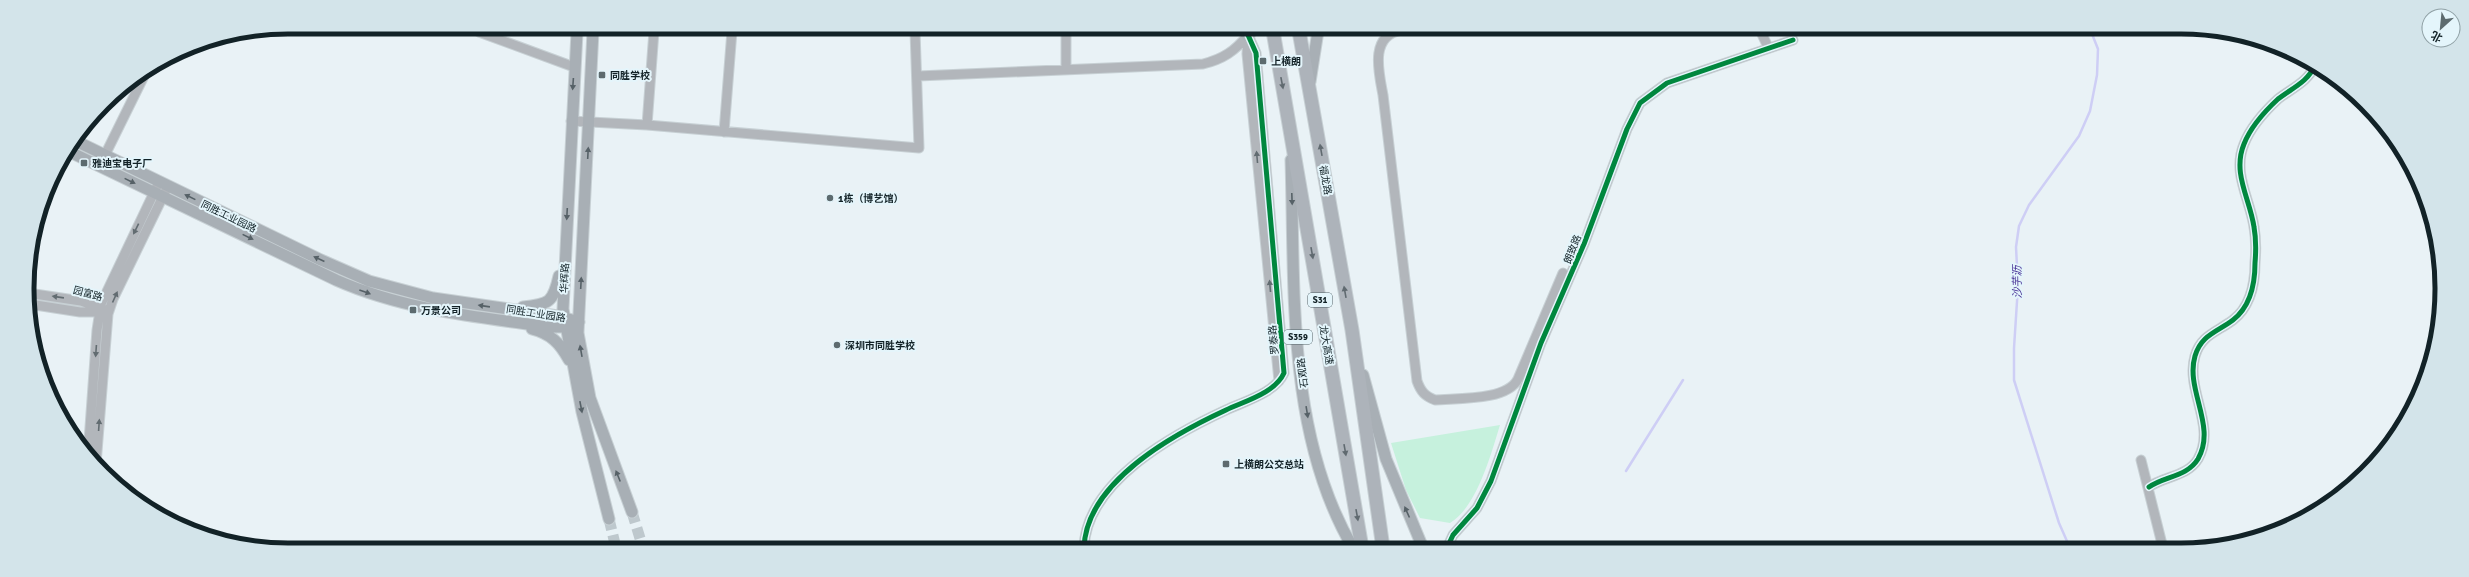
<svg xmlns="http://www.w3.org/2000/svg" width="2469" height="577" viewBox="0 0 2469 577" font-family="Signika,'Noto Sans SC',sans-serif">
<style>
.green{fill:#c6f1dd}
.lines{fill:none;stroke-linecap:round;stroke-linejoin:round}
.stream{stroke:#cecef5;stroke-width:2.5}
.major-tunnel{stroke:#bec8cd;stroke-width:11;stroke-dasharray:11 5.5;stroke-linecap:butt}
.minor-casing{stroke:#c7d0d4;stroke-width:11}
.major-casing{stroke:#c7d0d4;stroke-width:13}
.highway-casing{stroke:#c7d0d4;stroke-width:15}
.minor{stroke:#b2b6bb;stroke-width:9}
.major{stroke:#a8afb5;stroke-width:11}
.highway{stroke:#adb3ba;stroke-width:13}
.cycleway-casing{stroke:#e4f5fb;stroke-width:8}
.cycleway{stroke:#00873e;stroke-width:5}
.oneway{fill:#606a70}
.oneway2{fill:#566167}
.oneway3{fill:#626c71}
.poi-dot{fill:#5d6b6f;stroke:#e4f5fb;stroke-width:1.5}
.labels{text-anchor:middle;stroke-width:4;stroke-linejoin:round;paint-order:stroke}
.shield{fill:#e4f5fb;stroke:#516167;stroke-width:1}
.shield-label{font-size:9px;font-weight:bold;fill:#122227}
.poi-label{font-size:10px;font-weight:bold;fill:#122227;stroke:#e4f5fb;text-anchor:start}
.street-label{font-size:10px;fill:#122227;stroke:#e4f5fb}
.water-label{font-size:11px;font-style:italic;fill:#493397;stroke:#e4f5fb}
.rim{fill:none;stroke:#122227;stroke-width:5}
</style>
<rect width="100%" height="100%" fill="#e9f2f6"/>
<path class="green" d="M1500,425C1491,454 1477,507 1450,523L1420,518L1406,490L1391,443Z"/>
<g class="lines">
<path class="stream" d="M1626,471L1683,380
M2070,548L2059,523L2014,380V348L2018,286L2016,247L2019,226L2029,205L2079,136L2090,111L2097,75L2098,49L2090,29"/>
<path class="major-tunnel" d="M632,512L643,548
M609,519L616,548"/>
<g class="minor-casing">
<path id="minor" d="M1401,30C1369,36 1379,73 1383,95L1417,381C1421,392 1425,396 1435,400C1457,398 1507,401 1518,379L1563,273
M1760,30L1768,47
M1066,31V69
M479,32L574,67
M1248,38L1247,54L1279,381
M918,76L1203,64C1223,59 1235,51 1248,35
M571,121L647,125L919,148L915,31
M647,125L654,31
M724,132L732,31
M105,155L145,74
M28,293L81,301L106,310
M29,304L80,312H105
M88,455L97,330L101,304L159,182
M2141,460L2163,548
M96,464L108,314L113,299L168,186
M2149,487C2164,476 2187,477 2198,459C2217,426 2185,390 2195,356C2201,335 2217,332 2233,320C2251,306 2255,284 2255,263C2256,251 2256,238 2254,227C2250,199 2232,173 2244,144C2251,126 2264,112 2278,99C2292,88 2308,82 2315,65
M1084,548C1086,482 1174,434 1226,410C1245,401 1275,393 1284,373L1256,53L1248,35
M1447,548L1453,535L1477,508L1491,481L1541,343L1584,244L1627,129L1640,103L1667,83L1793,40"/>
</g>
<g class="major-casing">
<path id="major" d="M593,31L578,333L590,398L632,512
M577,32L563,309L582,412L609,519
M1310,82L1318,31
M78,142L321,260L369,281L433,298L558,316L579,322
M70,152L336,280C404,310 477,317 550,327H566L579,322
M1291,160C1295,288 1286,434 1353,548
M523,307C549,304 553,303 559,276
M532,329C551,334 560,343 569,360
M1363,375L1386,459L1423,548"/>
</g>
<g class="highway-casing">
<path id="highway" d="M1273,31L1362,548
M1299,31L1352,330L1383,548
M1248,35L1250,31"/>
</g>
<use href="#minor" class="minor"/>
<use href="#major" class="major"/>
<use href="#highway" class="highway"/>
<g class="cycleway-casing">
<path id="cycleway" d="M2149,487C2164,476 2187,477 2198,459C2217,426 2185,390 2195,356C2201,335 2217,332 2233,320C2251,306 2255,284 2255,263C2256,251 2256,238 2254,227C2250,199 2232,173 2244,144C2251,126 2264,112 2278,99C2292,88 2308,82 2315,65
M1084,548C1086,482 1174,434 1226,410C1245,401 1275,393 1284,373L1256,53L1248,35
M1447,548L1453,535L1477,508L1491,481L1541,343L1584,244L1627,129L1640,103L1667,83L1793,40"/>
</g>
<use href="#cycleway" class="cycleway"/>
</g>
<defs><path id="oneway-solid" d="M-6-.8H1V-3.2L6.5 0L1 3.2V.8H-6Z"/></defs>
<g class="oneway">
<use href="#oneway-solid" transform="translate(1282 83) rotate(79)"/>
<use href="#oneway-solid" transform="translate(1321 150) rotate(-100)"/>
<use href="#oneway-solid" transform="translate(1312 253) rotate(80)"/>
<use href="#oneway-solid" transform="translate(1345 292) rotate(-100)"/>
<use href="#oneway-solid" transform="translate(1345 450) rotate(80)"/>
<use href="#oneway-solid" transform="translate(1357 515) rotate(80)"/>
</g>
<g class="oneway2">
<use href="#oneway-solid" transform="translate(573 84) rotate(94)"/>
<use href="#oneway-solid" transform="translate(588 153) rotate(-87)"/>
<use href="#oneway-solid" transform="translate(130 181) rotate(26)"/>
<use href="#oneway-solid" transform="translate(190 197) rotate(-154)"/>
<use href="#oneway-solid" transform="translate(1292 199) rotate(88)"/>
<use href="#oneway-solid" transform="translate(567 214) rotate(93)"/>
<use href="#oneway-solid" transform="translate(248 237) rotate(26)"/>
<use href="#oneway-solid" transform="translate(319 259) rotate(-155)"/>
<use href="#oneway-solid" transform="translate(581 283) rotate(-87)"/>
<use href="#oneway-solid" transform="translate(365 292) rotate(20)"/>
<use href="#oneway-solid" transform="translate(484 306) rotate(-172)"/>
<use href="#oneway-solid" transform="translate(581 351) rotate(-100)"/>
<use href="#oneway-solid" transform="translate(581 407) rotate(79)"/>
<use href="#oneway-solid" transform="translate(1307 412) rotate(81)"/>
<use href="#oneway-solid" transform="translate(618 476) rotate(-112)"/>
<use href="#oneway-solid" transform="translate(1407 512) rotate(-114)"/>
</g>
<g class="oneway3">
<use href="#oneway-solid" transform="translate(1257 157) rotate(-95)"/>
<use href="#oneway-solid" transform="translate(136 229) rotate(116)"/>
<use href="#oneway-solid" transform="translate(1270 286) rotate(-95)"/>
<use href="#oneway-solid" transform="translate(58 297) rotate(-172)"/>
<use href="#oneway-solid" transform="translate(115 297) rotate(-66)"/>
<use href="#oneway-solid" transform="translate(96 351) rotate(94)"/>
<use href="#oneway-solid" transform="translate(99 425) rotate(-86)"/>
</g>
<g class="poi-dot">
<rect x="1259" y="57" width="8" height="8" rx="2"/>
<rect x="598" y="71" width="8" height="8" rx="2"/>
<rect x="80" y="159" width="8" height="8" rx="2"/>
<circle cx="830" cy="198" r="4"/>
<rect x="409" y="306" width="8" height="8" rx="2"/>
<circle cx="837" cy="345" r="4"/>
<rect x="1222" y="460" width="8" height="8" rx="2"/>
</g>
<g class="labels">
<g class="shield">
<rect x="1308" y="293" width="24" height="14" rx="3"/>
<rect x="1284" y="330" width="28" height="14" rx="3"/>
</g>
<g class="shield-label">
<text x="1320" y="303">S31</text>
<text x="1298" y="340">S359</text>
</g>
<g class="poi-label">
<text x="1271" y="65">上横朗</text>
<text x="610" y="79">同胜学校</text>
<text x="92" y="167">雅迪宝电子厂</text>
<text x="838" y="202">1栋（博艺馆）</text>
<text x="421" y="314">万景公司</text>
<text x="845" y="349">深圳市同胜学校</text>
<text x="1234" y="468">上横朗公交总站</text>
</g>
<g class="street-label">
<text transform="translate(1326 180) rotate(80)" y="4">福龙路</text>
<text transform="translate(229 216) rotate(26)" y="4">同胜工业园路</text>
<text transform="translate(1572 249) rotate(-68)" y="4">朗致路</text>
<text transform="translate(564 278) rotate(-87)" y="4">华辉路</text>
<text transform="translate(88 293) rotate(15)" y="4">园富路</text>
<text transform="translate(536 313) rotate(9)" y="4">同胜工业园路</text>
<text transform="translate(1273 340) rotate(-95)" y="4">罗泰路</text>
<text transform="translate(1327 345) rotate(80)" y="4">龙大高速</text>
<text transform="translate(1302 373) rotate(-97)" y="4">石观路</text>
</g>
<g class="water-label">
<text transform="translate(2017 282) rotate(-91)" y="4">沙芋沥</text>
</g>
</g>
<path d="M0 0H2469V577H0ZM288 34H2181A254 254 0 0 1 2435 288V289A254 254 0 0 1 2181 543H288A254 254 0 0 1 34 289V288A254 254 0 0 1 288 34Z" fill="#d3e4ea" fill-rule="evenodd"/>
<path class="rim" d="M288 34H2181A254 254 0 0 1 2435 288V289A254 254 0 0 1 2181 543H288A254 254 0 0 1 34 289V288A254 254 0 0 1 288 34Z"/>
<g transform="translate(2441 28) rotate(207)"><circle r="19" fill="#e4f5fb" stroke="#90a1a6"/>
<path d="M0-3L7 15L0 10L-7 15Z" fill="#5d6b6f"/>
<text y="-6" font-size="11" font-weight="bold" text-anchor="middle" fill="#122227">北</text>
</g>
</svg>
